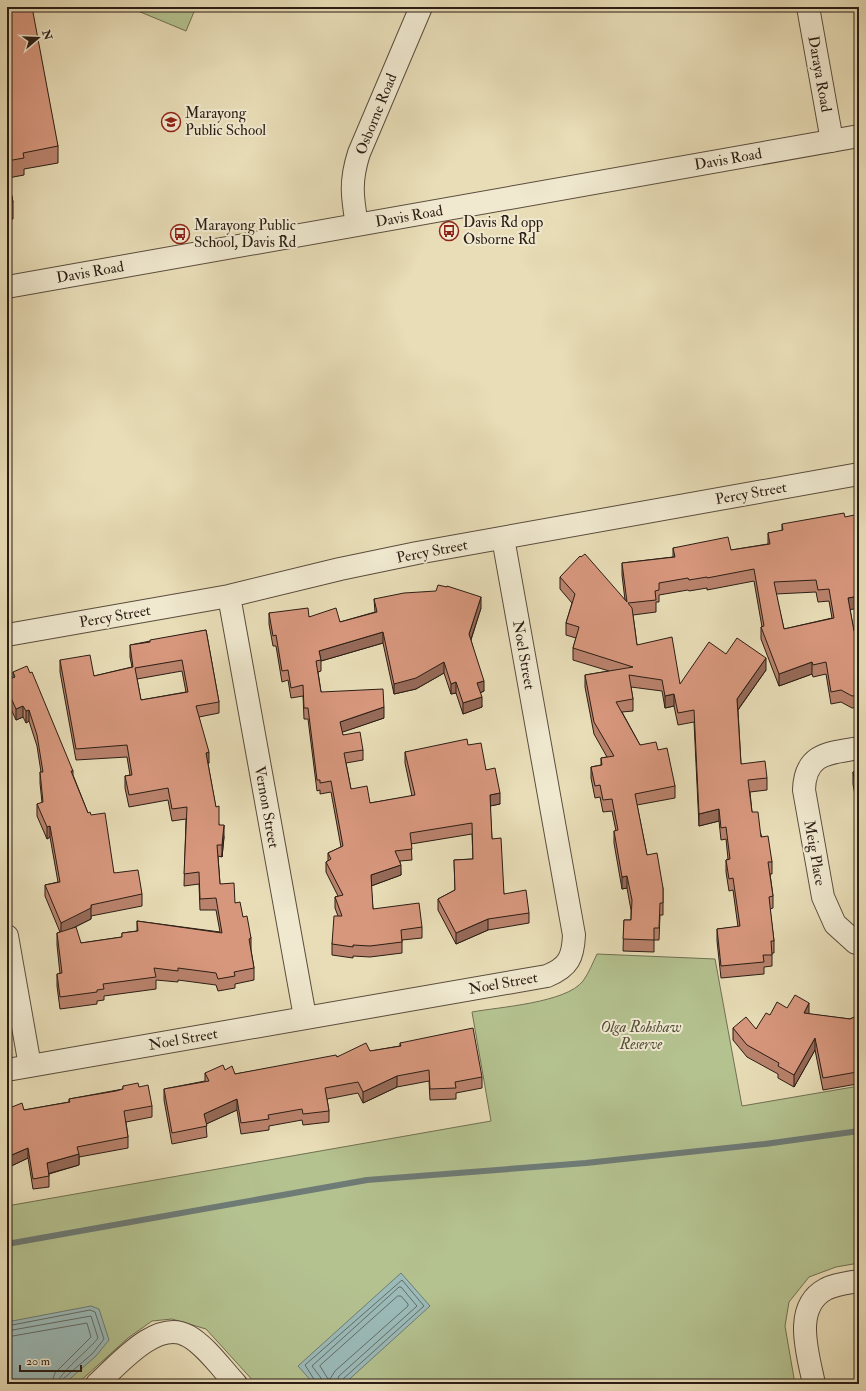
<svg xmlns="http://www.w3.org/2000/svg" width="866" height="1391" viewBox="0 0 866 1391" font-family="'IM FELL Double Pica',serif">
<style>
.green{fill:#b4c290;stroke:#707052}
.water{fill:#9bbab8;stroke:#6e7b76}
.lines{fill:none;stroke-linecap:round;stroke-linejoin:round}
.shore{stroke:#636c66;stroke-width:1}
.stream{stroke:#6e7b76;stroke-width:6}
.minor-casing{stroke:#5a4d3d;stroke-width:24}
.minor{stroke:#f0e9d0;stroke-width:22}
.wall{fill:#b9826c;stroke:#2b1d14;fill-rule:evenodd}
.shaded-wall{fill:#966a58;stroke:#2b1d14}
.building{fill:#d7977d;stroke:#2b1d14;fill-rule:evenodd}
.labels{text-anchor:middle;stroke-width:4;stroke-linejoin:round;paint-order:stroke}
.street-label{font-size:15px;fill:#2b1d14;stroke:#f0e9d0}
.poi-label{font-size:15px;fill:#2b1d14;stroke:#f0e9d0;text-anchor:start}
.park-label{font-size:15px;font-style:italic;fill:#544f39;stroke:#f0e9d0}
</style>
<rect width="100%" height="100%" fill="#e8ddb7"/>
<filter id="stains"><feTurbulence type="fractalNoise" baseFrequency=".005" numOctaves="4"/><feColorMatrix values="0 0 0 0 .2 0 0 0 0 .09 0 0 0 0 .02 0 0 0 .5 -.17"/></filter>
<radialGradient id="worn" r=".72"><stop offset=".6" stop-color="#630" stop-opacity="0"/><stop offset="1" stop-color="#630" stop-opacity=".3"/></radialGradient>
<path class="green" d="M140,7H196L186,31L138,11Z
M597,954L715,959L742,1106L859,1086V1263L836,1267L809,1277L789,1302L785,1326L795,1384H256L206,1329L172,1319L152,1321L128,1338L77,1384H7V1206L491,1121L472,1012C499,1007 566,1003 583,981C589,973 593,962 597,954Z"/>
<path class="water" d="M401,1273L430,1306L344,1384H314L298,1366Z
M91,1306L99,1309L109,1340L96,1356L64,1384H7V1322Z"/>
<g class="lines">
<path class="shore" d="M398,1296H401L408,1304V1306L335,1371L330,1379H328L320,1366Z
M7,1326L90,1310L95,1312L104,1339L93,1353L63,1379L62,1384
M7,1331L91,1316L98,1338C90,1349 58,1374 57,1384
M7,1337L87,1323L91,1337L55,1373L51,1384
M317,1384L305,1365L402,1280L424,1306L343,1379L341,1384
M322,1384L321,1378L312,1366L399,1287H401L417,1306L339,1376L336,1384"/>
<path class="stream" d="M7,1244L367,1180L586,1163L765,1144L859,1131"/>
<g class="minor-casing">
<path id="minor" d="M808,7L832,141
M357,225C352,196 350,181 359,153L421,7
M7,287L859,136
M229,596L305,1017
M7,635L229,596L340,569L417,553L859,474
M7,936L30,1066
M856,943L835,924L823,897L804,790C805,753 829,753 859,748
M7,1070L547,976C569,967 573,957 574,935L503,538
M97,1384C118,1365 157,1318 188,1336C205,1345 222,1369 236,1384
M814,1384C808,1354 792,1307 826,1289C836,1284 848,1283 859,1281"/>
</g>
<use href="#minor" class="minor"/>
</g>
<path class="wall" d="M7,7L58,146V163L24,169V175L8,178L13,202V219L7,220Z
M782,524L850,610L854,631L859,630V707L852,708L841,702L831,704L826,674L813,677L812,674L779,686L761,639V627H762L754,581L707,590V588L689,591L688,590L659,595V602H656V612L633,615L637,645L680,684L726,654L766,670L738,710L741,764L767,778V790L750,792L752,812L772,862V874H770L773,896V908L770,909L774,941V953H772V966L764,967V974L721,978L717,941V929L738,927L733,890L729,891L726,872V860L728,859L726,839L721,840L719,821L699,826L694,722L678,725L674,706L665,708L662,691L631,687L633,699V711L622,712L640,745L658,750L675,786V798L637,805L647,855L663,888V915H660L659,940H654V952L623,951L624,920H631V910L627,888L622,889L614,843V831H616L612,811L603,812L600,797L595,798L591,778V767L601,765V758L607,757L594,734L585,687V675L609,671L573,660V648L576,638L566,635V623L572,603L560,589V577L581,557L625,600L622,575V563L673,557V548L731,550L768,544V533L782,531ZM816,592L818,602L829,601L832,618L784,629L776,594Z
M374,599L481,608L471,640L484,691L480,693L482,707L463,714L456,693L451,694L444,673L416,689L394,694L383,643L321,661V671L318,672L321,692L384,718L342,732L343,735L363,750V760L346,763L351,789L370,803L412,796L405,763V752L468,745L486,770L500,804L490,806L492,839L504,894L529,913V923L488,930L456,944L438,910V899L455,890L454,860L473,859L472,834L411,844L412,860L400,861L401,875L371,886L373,909L422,927V938L402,940V953L370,957L353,956V958L332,955V944L338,916L335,908V897L338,896L326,872V862L328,861V853L341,847L331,792L320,794V790L317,791L308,719H304L303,696L291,698L288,680L282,682L276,646H273L269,624V613L309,617L340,622L375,612Z
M206,630L219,702V713L199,717L209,763L208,764L219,825L224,837L222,857L218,856L220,884L235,903L243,917L251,938V950L254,968V980L235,984V988L218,991L216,985L178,980V982L156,980V989L104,996V1000L97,1001V1004L60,1009L57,986V974H60L57,945V933L60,932L45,896V885L58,882L50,837L47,839L37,816V804L42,803L40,783V772H41L37,746L29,721L26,723L23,717L16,720L11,709L7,711L13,678V672L73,771V775L88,813L114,873L142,894V906L91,916V919L73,928L81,943L122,937V933L137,931V921L220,932L216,910H200L199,884L184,886L186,819L172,821L168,800L129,807L125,788V776L130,775L127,757L76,760L60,672V660L94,676L132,667L130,657V645ZM182,671L186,692L141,700L137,679Z
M859,770V817L853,784V772Z
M809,1014L850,1019L859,1015V1081L857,1082V1084L823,1090L815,1050L794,1087L778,1078V1074L747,1057L733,1040V1028L756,1029L770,1015Z
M400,1043L482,1077V1088L456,1093V1099L430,1100L429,1081L397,1087L363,1103L358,1093L327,1099L329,1111V1122L303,1125L302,1120L269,1126V1130L241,1134L237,1110L206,1124L207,1137L172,1144L164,1100V1089L205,1081V1073L225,1070L235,1074L400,1046Z
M123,1086L139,1087L152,1106V1117L126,1122L128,1137V1148L79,1157V1165L49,1174V1187L33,1189L28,1158L7,1168V1109L24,1110L69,1102V1099L123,1089Z"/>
<path class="shaded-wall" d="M859,596V608L848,610V598Z
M481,597V608L469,645V634Z
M383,632V643L321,661L319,651Z
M766,658V670L737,711V699Z
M444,662V673L416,689L394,694V684Z
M812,662V674L779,686V674Z
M484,681V691L477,694V683Z
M456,682V693L451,694V684Z
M674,694V706L665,708V696Z
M482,697V707L463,714V703Z
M11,698V709L7,711V700Z
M23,706V717L16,720V709Z
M384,707V718L340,733V722Z
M29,710V721L26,723V711Z
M209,752V763L206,765V753Z
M500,793V804L490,806V795Z
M719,809V821L699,826V814Z
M224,825V837L222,857V845Z
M50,826V837L47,839V827Z
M401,865V875L371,886V875Z
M627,876V888L622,889V877Z
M91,905V919L61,934V923Z
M488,919V930L456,944V933Z
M809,1003V1015L804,1013Z
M815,1038V1050L794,1087V1075Z
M859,1069V1081L857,1082V1084V1070Z
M397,1076V1087L363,1103V1092Z
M237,1099V1110L204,1125V1114Z
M28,1148V1158L7,1168V1157Z
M79,1154V1165L47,1174V1163Z"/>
<path class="building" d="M7,7H32L58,146L23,153L24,158L7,161Z
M7,172L13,202L7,203Z
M844,513L845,517L859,514V596L848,598L854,631L859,630V695L852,696L841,690L831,692L826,662L813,665L812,662L779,674L761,627L764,626L754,569L707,578V577L689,580L688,578L659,583V590L655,591L656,600L628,603L632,608L637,645L672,637L680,684L709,642L726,654L737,638L766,658L737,699L741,764L765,761L767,778L748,780L752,812H758L761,837L768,836L772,862H768L773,896L769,897L774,941H771L772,955H763L764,962L721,966L717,929L740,926L733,878L729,879L726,860L730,859L726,827L721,828L719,809L699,814L694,710L678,713L674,694L665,696L662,680L629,675L633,699L616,702L640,745L656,742L658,750L667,748L675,786L635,794L647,855L657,853L663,888V903H660L659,928H654V940L623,939L624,920H631L632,900L627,876L622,877L614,831L618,830L612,799L603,800L600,785L595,786L591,767L602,765L601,758L614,756L594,722L585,675L633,667L573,648L579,627L566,623L575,594L560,577L580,556L581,557L585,554L627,602L622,563L675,557L673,548L728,537L731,550L770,544L768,533L783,530L782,524ZM816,580L818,590L829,589L834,618L784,629L774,582Z
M438,585L447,587V586L481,597L469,634L484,681L477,683L482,697L463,703L456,682L451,684L444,662L416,678L394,684L383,632L319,651L321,660L316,661L321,692L383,689L384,707L340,722L343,735L360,732L363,750L344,753L351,789L367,786L370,803L415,795L405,752L467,739L468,745L481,743L486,770L495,768L500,793L490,795L492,839L501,838L504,894L526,890L529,913L488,919L456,933L438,899L455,890L454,860L473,859L472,823L410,833L412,849L395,851L401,865L371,875L373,909L419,903L422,927L401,930L402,942L370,946L353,945V947L332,944L334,916H342L335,897L343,895L326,862L331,859L328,853L343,846L331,781L320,783V780H317L308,708H304L303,685L291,688L288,670L282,671L276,635L273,636L269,613L308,608L309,617L336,608L340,622L377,612L374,599L404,593L436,591Z
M206,630L219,702L196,706L209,752L206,753L216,807L219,806V825H224L222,845H217L220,884L234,883L235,903L240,902L243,917L247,916L251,938L249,939L254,968L234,972L235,976L218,979L216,973L178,968V971L154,968L156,977L103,984L104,989L97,990V992L60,997L57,974L62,973L57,933L76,927L81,943L122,937V933L138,931L137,921L222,933L216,898L200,899L199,872L184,874L187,807L172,809L168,788L129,795L125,776L132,775L127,745L76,749L60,660L90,655L94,676L133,667L130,645L150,642V640ZM182,660L188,692L141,700L135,668Z
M27,666L30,673L32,672L73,771H71L88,813L90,812L91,815L105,813L114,873L138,870L142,894L91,905V908L61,923L45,885L60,882L50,826L47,827L37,804L43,802L40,772H43L37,735L29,710L26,711L23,706L16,709L11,698L7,700V680L15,677L13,672Z
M859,770V805L853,772Z
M795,995L809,1003L804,1013L850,1019L859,1015V1069L857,1070V1072L823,1078L815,1038L794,1075L778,1066L779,1063L747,1045L733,1028L746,1017L756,1029L766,1013L770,1015L777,1002L787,1008Z
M473,1028L482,1077L455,1082L456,1088L430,1089L429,1070L397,1076L363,1092L358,1082L325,1088L329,1111L303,1114L302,1109L268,1115L269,1119L241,1123L237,1099L204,1114L207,1126L172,1133L164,1089L209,1081L205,1073L223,1065L225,1070L232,1066L235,1074L336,1055L337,1057L366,1043L370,1051L401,1046L400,1043Z
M138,1083L139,1087L148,1085L152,1106L124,1111L128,1137L77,1147L79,1154L47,1163L49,1176L33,1179L28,1148L7,1157V1109L22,1103L24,1110L70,1102L69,1099L116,1091L123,1089V1086Z"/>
<defs>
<g id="school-ring" transform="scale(1)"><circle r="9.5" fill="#f0e9d0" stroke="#8f2418" stroke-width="1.5"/><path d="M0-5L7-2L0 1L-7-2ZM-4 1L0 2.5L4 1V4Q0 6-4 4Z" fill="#8f2418"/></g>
<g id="bus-ring" transform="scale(1)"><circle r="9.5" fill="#f0e9d0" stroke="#8f2418" stroke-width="1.5"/><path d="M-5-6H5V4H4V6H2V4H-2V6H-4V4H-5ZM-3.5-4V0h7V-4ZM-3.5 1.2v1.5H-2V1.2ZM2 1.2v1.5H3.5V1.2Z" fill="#8f2418"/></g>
</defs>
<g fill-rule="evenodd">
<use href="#school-ring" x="171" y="122"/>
<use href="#bus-ring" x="449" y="231"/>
<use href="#bus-ring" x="180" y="234"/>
</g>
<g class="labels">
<g class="street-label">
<text transform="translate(820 74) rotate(80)" y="5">Daraya Road</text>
<text transform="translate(376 114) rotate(-68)" y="5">Osborne Road</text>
<text transform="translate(728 159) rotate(-10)" y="5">Davis Road</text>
<text transform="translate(409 216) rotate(-10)" y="5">Davis Road</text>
<text transform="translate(90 272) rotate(-10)" y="5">Davis Road</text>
<text transform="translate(751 493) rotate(-10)" y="5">Percy Street</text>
<text transform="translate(432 551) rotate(-11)" y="5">Percy Street</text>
<text transform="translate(115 616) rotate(-10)" y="5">Percy Street</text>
<text transform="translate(524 655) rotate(80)" y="5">Noel Street</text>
<text transform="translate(267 807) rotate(80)" y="5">Vernon Street</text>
<text transform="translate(815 853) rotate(80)" y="5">Meig Place</text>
<text transform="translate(503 983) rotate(-10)" y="5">Noel Street</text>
<text transform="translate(183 1039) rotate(-10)" y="5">Noel Street</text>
</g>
<g class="poi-label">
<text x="185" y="118">Marayong<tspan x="185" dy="17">Public School</tspan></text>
<text x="463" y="227">Davis Rd opp<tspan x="463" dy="17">Osborne Rd</tspan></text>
<text x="194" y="230">Marayong Public<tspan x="194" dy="17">School, Davis Rd</tspan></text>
</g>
<g class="park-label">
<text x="641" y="1032">Olga Robshaw<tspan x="641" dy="17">Reserve</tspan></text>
</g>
</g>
<rect width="866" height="1391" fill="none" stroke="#e8ddb7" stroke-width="24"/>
<rect x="8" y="8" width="850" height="1375" fill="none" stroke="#2b1d14" stroke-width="2"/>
<rect x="12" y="12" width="842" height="1367" fill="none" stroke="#2b1d14"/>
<g transform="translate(38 38) rotate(71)" stroke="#f0e9d0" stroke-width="3" paint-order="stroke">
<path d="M0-3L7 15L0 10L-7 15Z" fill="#2b1d14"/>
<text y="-6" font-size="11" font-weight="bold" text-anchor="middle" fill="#2b1d14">N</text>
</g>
<path d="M20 1365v6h61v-6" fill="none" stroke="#2b1d14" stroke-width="2"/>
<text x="26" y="1365" font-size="12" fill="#2b1d14" stroke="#f0e9d0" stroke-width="3" paint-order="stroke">20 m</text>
<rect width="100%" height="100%" filter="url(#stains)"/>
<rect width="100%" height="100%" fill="url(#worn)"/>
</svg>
